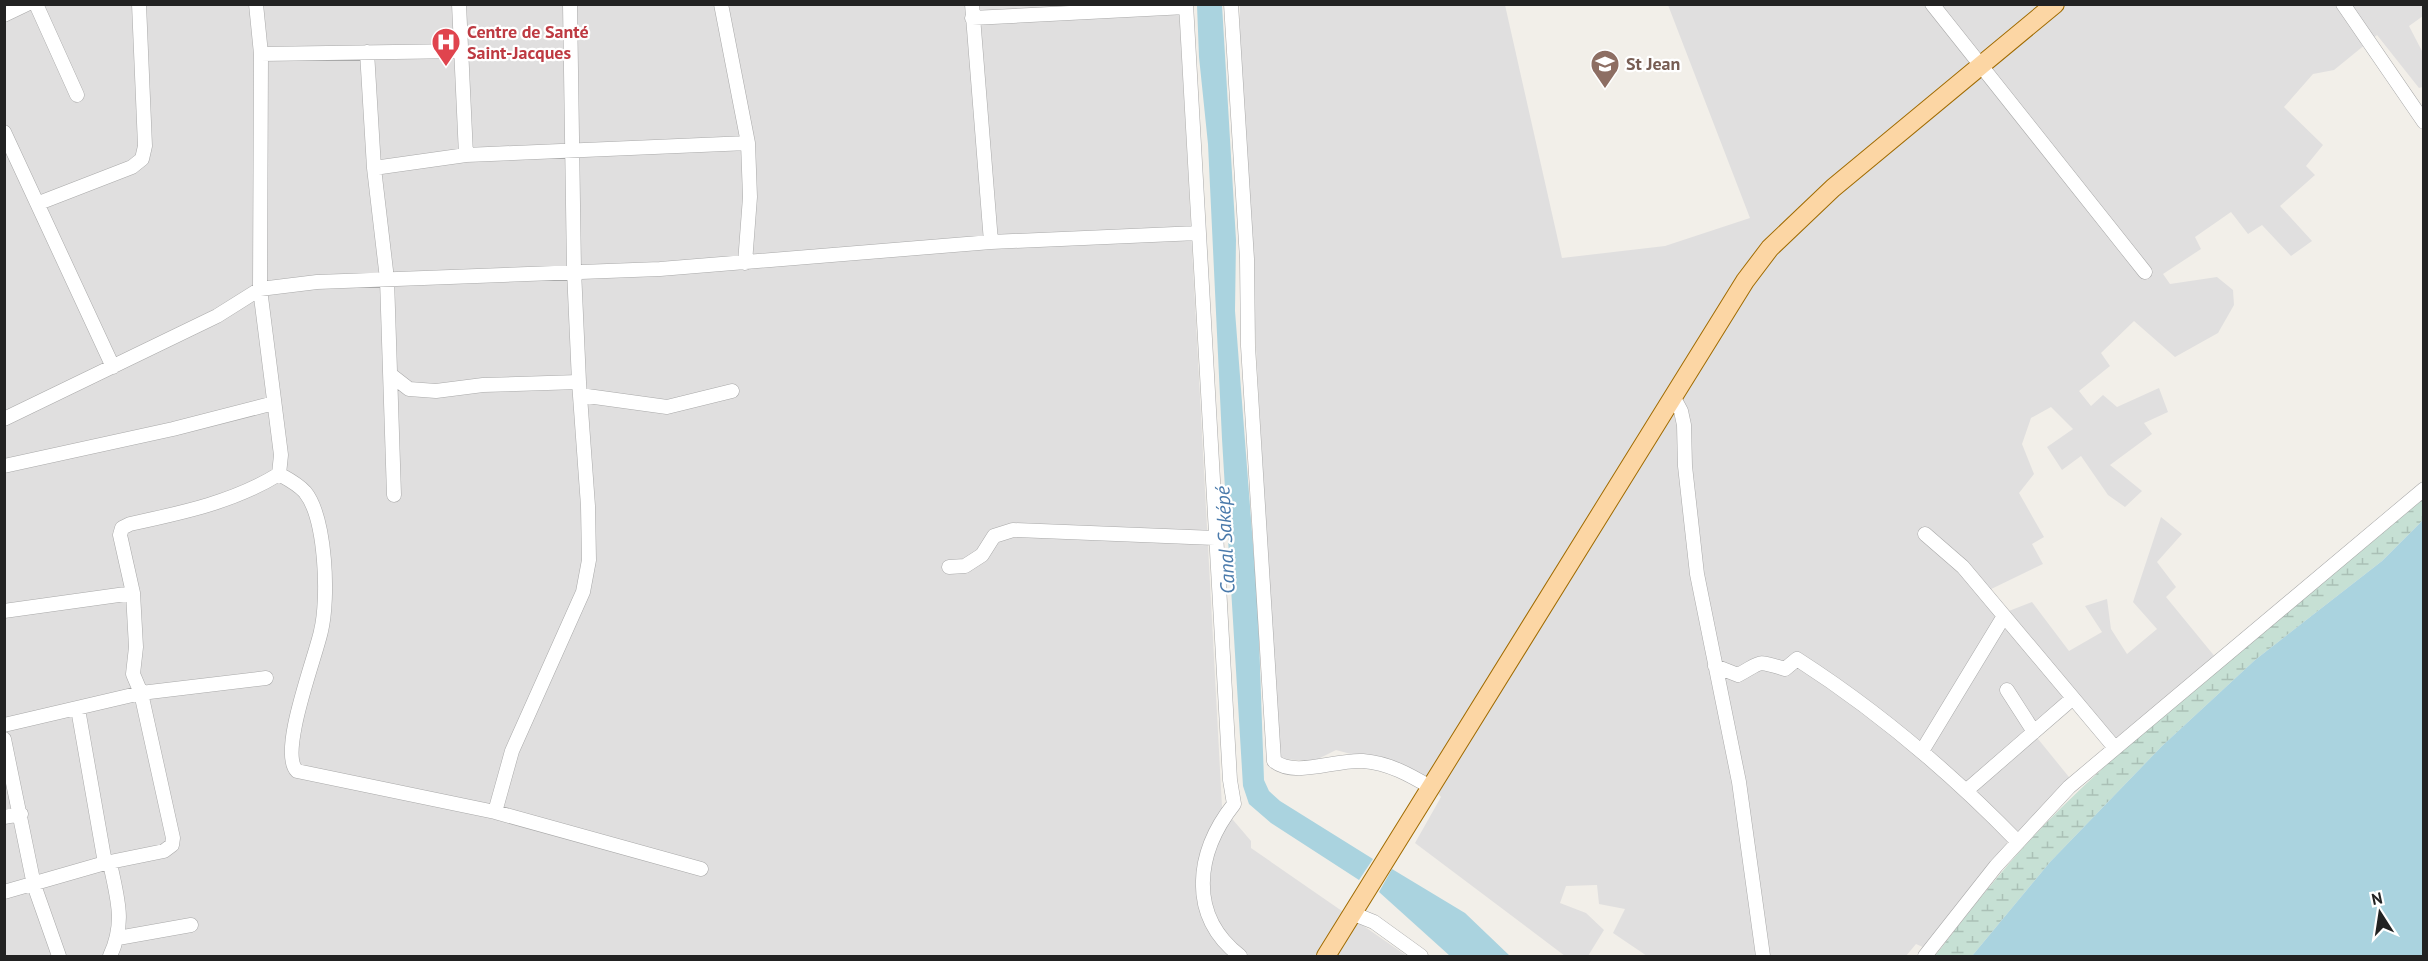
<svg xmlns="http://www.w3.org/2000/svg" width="2428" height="961" viewBox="0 0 2428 961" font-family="'PT Sans',sans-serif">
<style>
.residential{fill:#e0dfdf}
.wetland{fill:url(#wetland-marsh)}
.water{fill:#aad3df}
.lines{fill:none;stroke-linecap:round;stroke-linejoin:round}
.minor-casing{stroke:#a9a9a9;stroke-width:15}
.major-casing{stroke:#a06b00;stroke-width:20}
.minor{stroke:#fff;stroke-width:14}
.major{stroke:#fcd6a4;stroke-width:18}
.labels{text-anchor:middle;stroke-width:4.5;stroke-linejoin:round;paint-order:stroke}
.health-label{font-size:18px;font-weight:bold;fill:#be3a42;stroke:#fff;text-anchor:start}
.education-label{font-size:18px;font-weight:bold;fill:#785e54;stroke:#fff;text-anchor:start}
.water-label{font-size:20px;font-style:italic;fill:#4a7aab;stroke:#fff}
</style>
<defs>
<pattern id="wetland-marsh" width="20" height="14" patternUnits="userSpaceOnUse" patternTransform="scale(1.5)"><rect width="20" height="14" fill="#c6e0d4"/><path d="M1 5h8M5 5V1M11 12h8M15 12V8" fill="none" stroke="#aac0b6"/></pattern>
</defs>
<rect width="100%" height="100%" fill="#f2efe9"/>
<path class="residential" d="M5,5H1179L1222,807L1251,841V848L1407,956H5Z
M1240,5H1505L1562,258L1665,246L1750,218L1668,5H2423V16L2409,26L2423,53V87L2419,88L2377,35L2334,70L2313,74L2284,107L2323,145L2306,166L2315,175L2280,206L2312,241L2291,256L2262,225L2248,234L2231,212L2195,237L2201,249L2163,274L2170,284L2217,277L2233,290L2234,305L2218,333L2175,357L2134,321L2101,353L2110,366L2079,391L2091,406L2103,395L2117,407L2159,388L2168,412L2144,423L2152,434L2110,465L2142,491L2125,507L2108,495L2081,456L2062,470L2047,447L2073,429L2051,407L2031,418L2022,444L2034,474L2019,493L2044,537L2032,544L2043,564L1983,593L2001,614L2032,602L2069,651L2102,632L2085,606L2107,599L2111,629L2127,654L2157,629L2133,602L2161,517L2182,534L2157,562L2176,587L2166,597L2216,658L2113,745L2077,701L2034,734L2073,782L2010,839L1927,949L1916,944L1906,956H1647L1613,933L1625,909L1599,904L1597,885L1566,886L1560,903L1586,913L1604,930L1588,956H1565L1415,843L1441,797L1421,773L1336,750L1314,761L1279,759L1239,43Z"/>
<path class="wetland" d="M2423,499V520L2382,561L2255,660L2162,746L2050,862L1972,956H1935C1974,905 2015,853 2061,808C2174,697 2303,602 2423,499Z"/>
<path class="water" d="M1197,5H1222L1236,240L1235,311L1258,610L1264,780L1269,791L1280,801L1373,859L1359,880L1271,823L1249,804L1243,786L1222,439L1208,144L1199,57Z
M2423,520V956H1972L2050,862L2162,746L2255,660L2382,561Z
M1392,869L1465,913L1510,956H1450L1379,892Z"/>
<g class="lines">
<g class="minor-casing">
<path id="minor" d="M36,4L77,95
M459,4L466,155
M721,4L748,143L750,197L745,263
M972,4L991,242
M1186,4L1230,780L1234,804C1196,852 1187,915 1240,956
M1231,4L1247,259L1248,346L1274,761C1295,778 1336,759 1363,761C1389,763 1410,775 1432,788
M1932,4L2145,272
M2343,4L2424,122
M4,15L27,4
M972,18L1186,7
M367,52L374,168L387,279L394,495
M261,54L461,51
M4,132L113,367
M374,168L466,155L748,143
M39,203L132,167L142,159L145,146L139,4
M391,375L409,389L436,391L483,385L579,382
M580,395L667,407L732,391
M1674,398L1681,411L1684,425L1685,466L1697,574L1739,782L1763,956
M4,419L217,316L260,289L317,282L660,269L991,242L1198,233
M4,466L173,429L274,403
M279,474C288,479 298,484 305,492C326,518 329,598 321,631C316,656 278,753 297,771L495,812L701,869
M1925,534L1963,567L2115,748
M949,567L965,566L982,555L994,536L1013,530L1215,538
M4,611L133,593
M1715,666L1738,675C1764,661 1755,660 1785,669L1797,659C1878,711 1951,773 2018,842
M2007,690L2034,732
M78,709L105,863
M4,725L141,693L266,678
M4,739L34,885L59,956
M1922,751L2004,616
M1967,790L2073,698
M495,812L512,751L583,592L589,560L588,506L579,382L574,270L570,4
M4,817L21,814
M110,863C117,898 126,922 110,956
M4,892L105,863L164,851L172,845L173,838L141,693L133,674L136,647L133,593L120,535L122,528L130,524C181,513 234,502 279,474L281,455L260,289L261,54L256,4
M1354,914L1374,922L1421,956
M118,938L191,925
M1925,956L1996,866L2069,787L2424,489"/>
</g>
<g class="major-casing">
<path id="major" d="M1326,956L1745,281L1770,248L1833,188L2055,4"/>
</g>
<use href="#minor" class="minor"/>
<use href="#major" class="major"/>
</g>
<defs>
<g id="hospital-pin" transform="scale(1.5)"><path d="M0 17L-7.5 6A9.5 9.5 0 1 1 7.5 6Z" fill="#e0444e" stroke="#fff"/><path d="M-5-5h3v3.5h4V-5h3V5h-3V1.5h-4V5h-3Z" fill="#fff"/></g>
<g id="school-pin" transform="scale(1.5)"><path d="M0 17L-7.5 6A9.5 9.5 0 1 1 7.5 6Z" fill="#8d6e63" stroke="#fff"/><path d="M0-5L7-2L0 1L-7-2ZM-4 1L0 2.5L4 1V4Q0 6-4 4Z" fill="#fff"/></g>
</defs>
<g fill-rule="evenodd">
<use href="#hospital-pin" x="446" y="42"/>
<use href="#school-pin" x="1605" y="64"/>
</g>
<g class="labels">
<g class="health-label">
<text x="467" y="38">Centre de Santé<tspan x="467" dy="21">Saint-Jacques</tspan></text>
</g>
<g class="education-label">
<text x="1626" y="70">St Jean</text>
</g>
<g class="water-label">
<text transform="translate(1225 540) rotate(-93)" y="7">Canal Saképé</text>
</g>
</g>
<rect width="2428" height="961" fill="none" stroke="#222222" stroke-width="12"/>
<g transform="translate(2380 913) rotate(348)" stroke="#ffffff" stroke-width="4.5" paint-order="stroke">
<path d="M0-4.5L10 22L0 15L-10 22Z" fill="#222222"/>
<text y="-9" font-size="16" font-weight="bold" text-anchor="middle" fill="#222222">N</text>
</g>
</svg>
